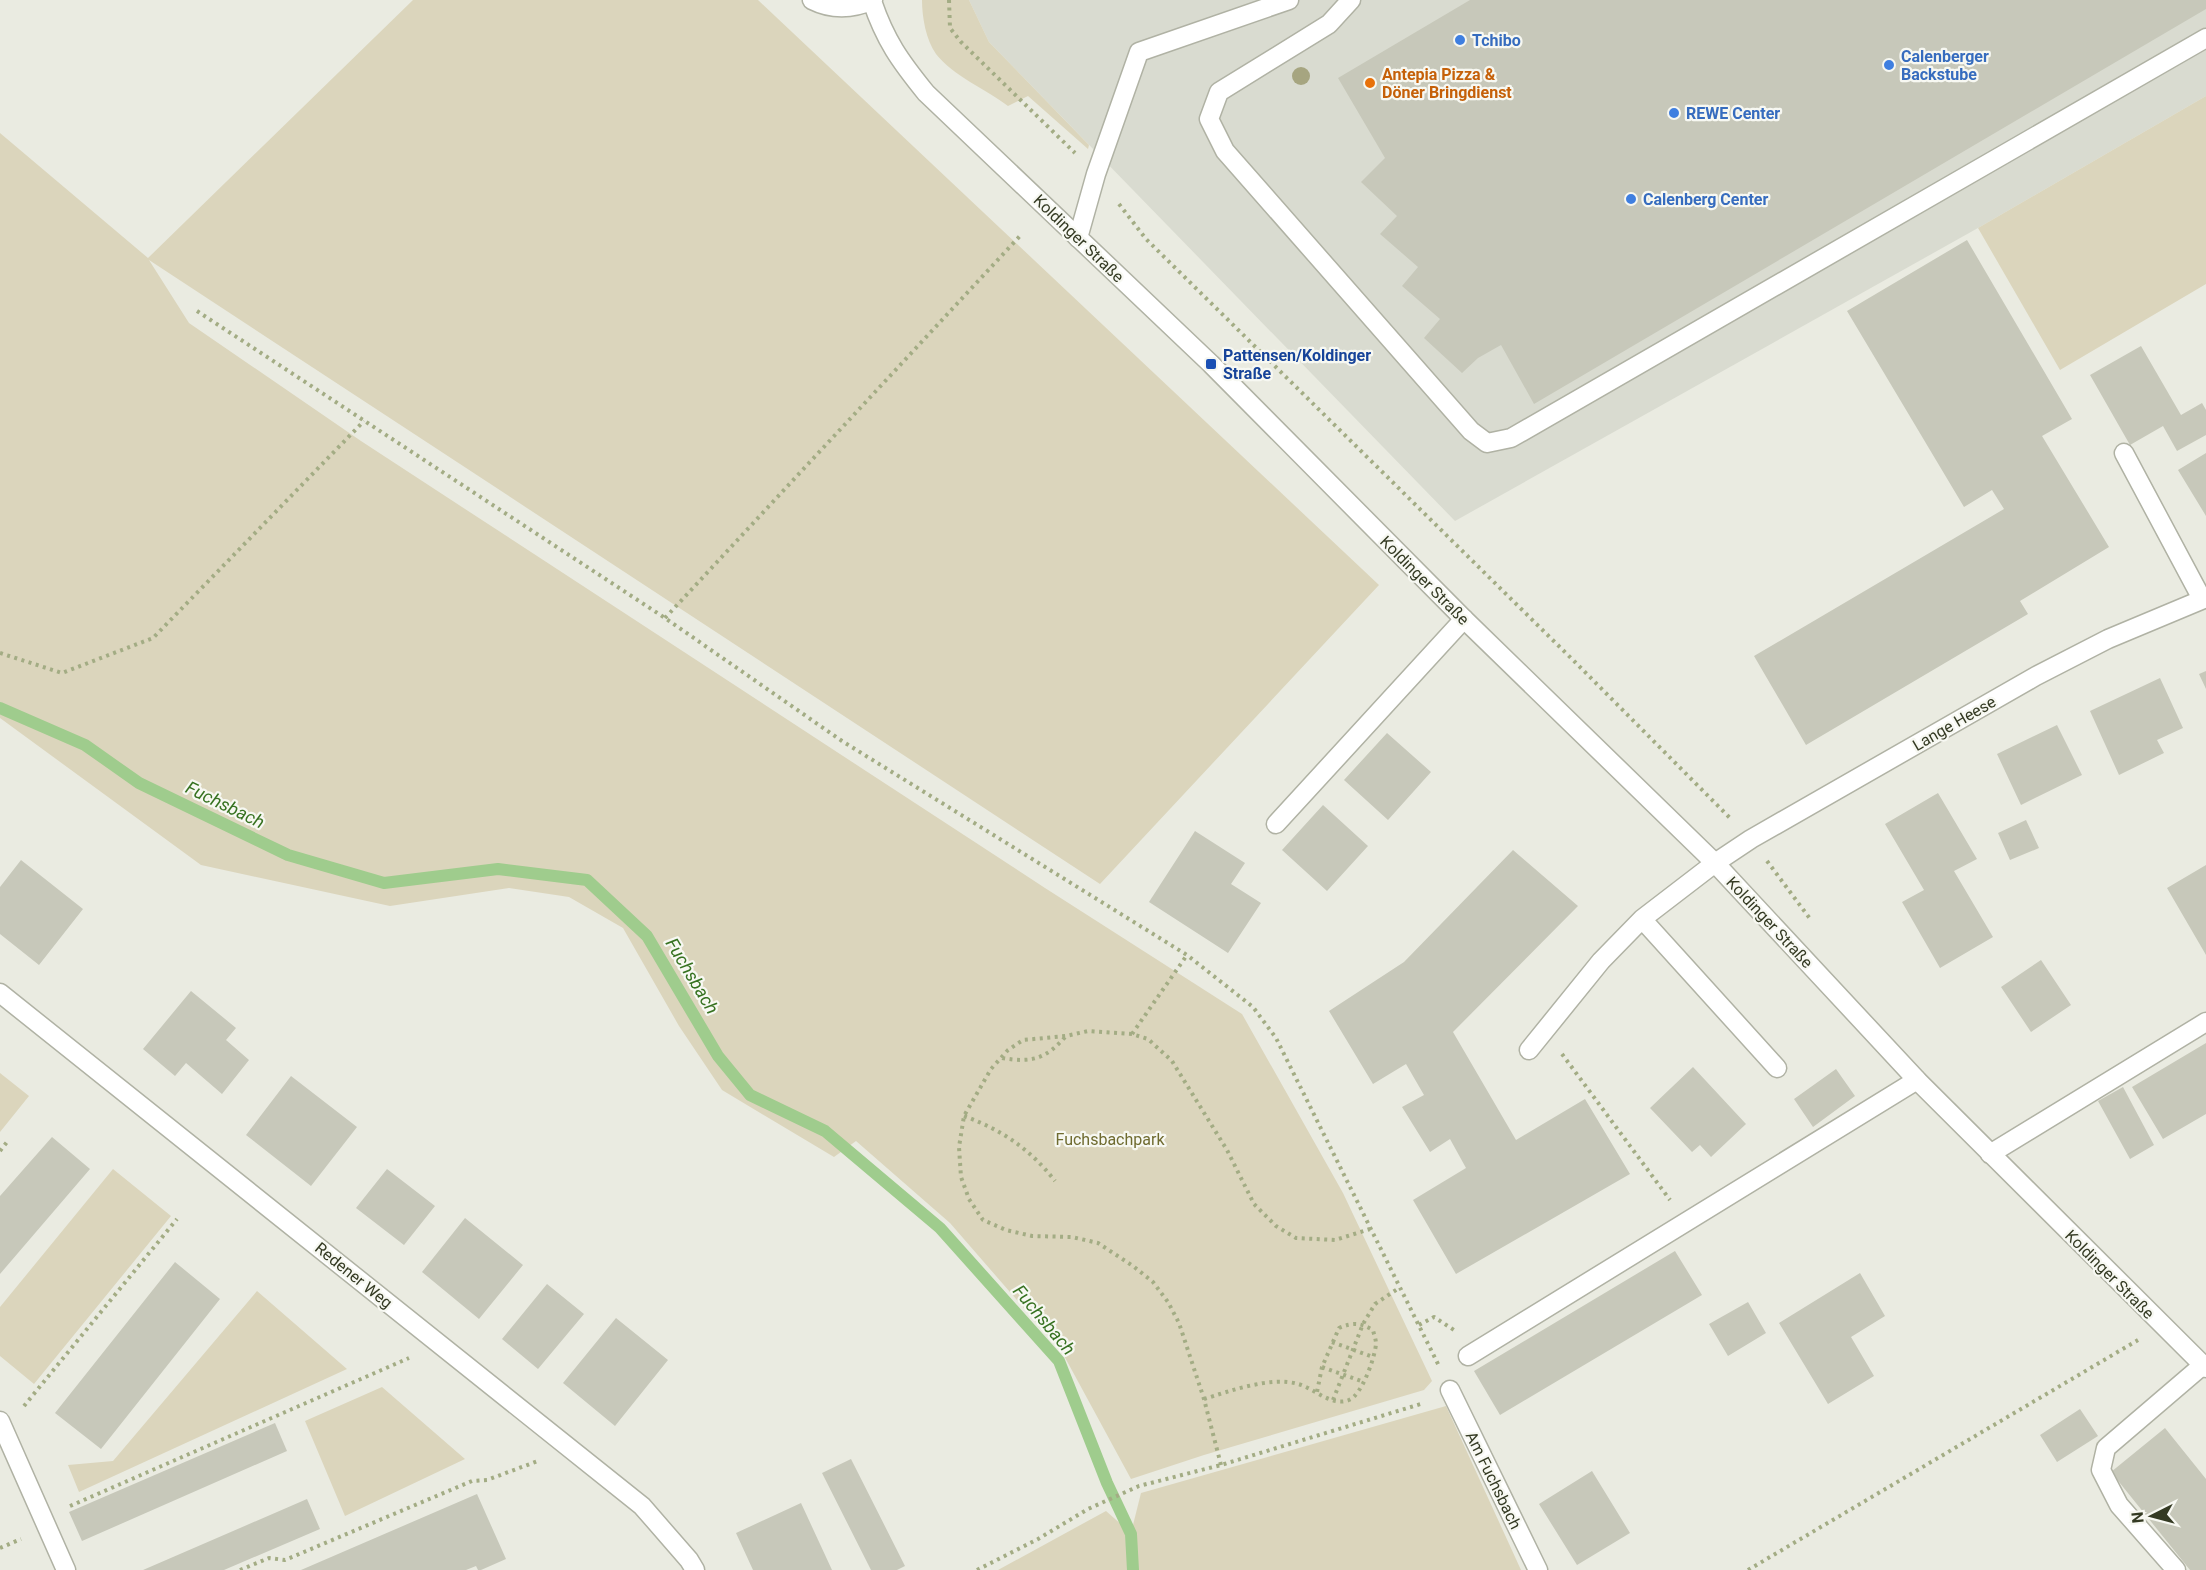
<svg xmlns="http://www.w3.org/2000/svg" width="2206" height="1570" viewBox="0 0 2206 1570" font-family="Roboto,sans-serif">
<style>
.built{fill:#d9dbd0}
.green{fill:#dbd5bc}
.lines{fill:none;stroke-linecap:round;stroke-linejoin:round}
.stream{stroke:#9fcc8d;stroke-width:12}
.building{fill:#c7c8ba}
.service-casing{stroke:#b0b2a4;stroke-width:21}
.minor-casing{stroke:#b0b2a4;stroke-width:21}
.tertiary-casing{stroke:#b0b2a4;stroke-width:21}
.path{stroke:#a3ac84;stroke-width:4;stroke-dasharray:3 4.5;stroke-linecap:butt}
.service{stroke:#fff;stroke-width:18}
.minor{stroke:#fff;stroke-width:18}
.tertiary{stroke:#fff;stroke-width:18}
.tree{fill:#a6a580}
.shop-dot{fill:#3f7fe0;stroke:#f7f8f2;stroke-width:2}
.food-dot{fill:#e8710a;stroke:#f7f8f2;stroke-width:2}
.transit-dot{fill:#1a4fb4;stroke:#f7f8f2;stroke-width:2}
.labels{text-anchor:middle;stroke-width:4.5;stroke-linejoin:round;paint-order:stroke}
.shop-label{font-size:16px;font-weight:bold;fill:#366cbe;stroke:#f7f8f2;text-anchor:start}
.food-label{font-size:16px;font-weight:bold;fill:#c56008;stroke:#f7f8f2;text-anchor:start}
.street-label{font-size:16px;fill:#343a23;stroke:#f7f8f2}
.transit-label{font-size:16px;font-weight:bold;fill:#164399;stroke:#f7f8f2;text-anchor:start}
.park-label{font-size:16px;fill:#6f6b30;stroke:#f7f8f2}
.water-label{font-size:18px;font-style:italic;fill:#377221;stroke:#f7f8f2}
</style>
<rect width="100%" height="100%" fill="#eaebe1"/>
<path class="built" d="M969,0H2206V96L1978,228L1455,521L989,42Z"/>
<path class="green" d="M413,0H758L1379,585L1100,884L149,260L189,323L361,441L1045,888L1242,1014L1343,1193L1432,1381L1424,1390L1204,1455L1131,1479L1062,1352L950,1223L856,1141L834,1157L722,1090L679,1026L623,928L569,897L509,888L390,906L201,865L0,718V133L148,258Z
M922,0H969L989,42L1089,145L1088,149L1028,96L1008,106C987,90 952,75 936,54C926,40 922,17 922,0Z
M2206,96V284L2060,370L1978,228Z
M0,1073L29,1096L0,1132Z
M113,1169L171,1216L34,1384L0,1356V1307Z
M257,1291L347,1369L79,1492L68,1465L113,1461Z
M382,1387L465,1459L345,1516L305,1421Z
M1446,1406L1521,1570H998L1106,1511L1131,1533L1141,1493Z"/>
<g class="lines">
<path class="stream" d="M0,708L85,745L139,783L288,855L384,883L498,869L587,880L647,936L718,1056L750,1095L825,1131L940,1228L1059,1361L1107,1483L1131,1534L1133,1570"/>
</g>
<path class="building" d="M1470,0H2206V9L1534,404L1501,345L1478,358L1462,373L1424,338L1440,319L1402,286L1418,267L1380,234L1397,216L1361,182L1385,158L1338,78Z
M1967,240L2072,419L2042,436L2109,547L2020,601L2028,614L1806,745L1754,656L2004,509L1992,490L1964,507L1847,311Z
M2141,346L2181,415L2202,403L2206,410V435L2177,451L2163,426L2130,445L2090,375Z
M2206,453V516L2178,470Z
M2206,671V689L2199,674Z
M2160,678L2183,728L2157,740L2164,753L2119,775L2090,711Z
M2057,725L2082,775L2021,805L1997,754Z
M1387,733L1431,772L1388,820L1344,780Z
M1938,793L1977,859L1954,871L1993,937L1940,968L1902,902L1924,890L1885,824Z
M1323,805L1368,846L1327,891L1282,850Z
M2026,820L2039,848L2010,860L1998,833Z
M1195,831L1245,863L1231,884L1261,903L1228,953L1149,902Z
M1513,850L1578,906L1453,1032L1516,1140L1585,1099L1630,1174L1456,1274L1413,1200L1466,1168L1450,1139L1430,1152L1402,1107L1424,1095L1406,1064L1373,1084L1329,1011L1404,962Z
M21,860L83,909L39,965L0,934V887Z
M2206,865V955L2167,888Z
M2041,960L2071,1005L2031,1032L2001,987Z
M191,991L236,1028L226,1040L249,1060L222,1094L186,1063L175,1076L143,1049Z
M2206,1043V1114L2163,1139L2132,1087Z
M1693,1067L1746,1124L1711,1157L1700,1145L1692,1152L1650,1108Z
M1836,1069L1855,1096L1813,1127L1794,1099Z
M291,1076L357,1127L311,1186L246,1135Z
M2123,1087L2154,1145L2130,1159L2098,1101Z
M52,1137L90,1169L0,1274V1196Z
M387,1169L435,1206L404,1245L356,1208Z
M465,1218L523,1265L479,1319L422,1272Z
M1675,1251L1702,1295L1500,1415L1474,1371Z
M175,1262L220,1299L101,1449L55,1413Z
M1860,1273L1885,1316L1851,1337L1874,1376L1828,1404L1779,1323Z
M547,1284L584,1314L538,1369L502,1339Z
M1748,1302L1766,1333L1728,1356L1709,1324Z
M616,1318L668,1360L615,1426L563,1383Z
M2080,1409L2098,1436L2057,1462L2040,1435Z
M275,1423L287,1451L82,1541L69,1512Z
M2165,1428L2206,1479V1570H2190L2111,1472Z
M851,1459L905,1566L897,1570H871L822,1473Z
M1592,1471L1630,1533L1577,1565L1539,1504Z
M477,1494L506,1559L481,1570H478L476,1566L466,1570H301Z
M307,1499L320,1529L224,1570H143Z
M801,1503L832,1570H753L736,1533Z"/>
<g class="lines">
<g class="service-casing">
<path id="service" d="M1351,0L1329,24L1219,92L1209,119L1225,151L1471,431L1487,443L1511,438L2206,38
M1078,238L1096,174L1139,52L1289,0
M2124,453L2202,599
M1276,824L1464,619
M1642,919L1777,1068
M1529,1050L1601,961L1642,919L1715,863
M1468,1356L1917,1080
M1450,1390L1538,1570
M2176,1570L2119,1505L2101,1470L2106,1448L2203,1365"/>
</g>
<g class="minor-casing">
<path id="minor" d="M1715,863L1751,839L2036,676L2108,639L2206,598
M0,993L642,1506L689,1560L695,1570
M1990,1154L2206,1022
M0,1421L66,1570"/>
</g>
<g class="tertiary-casing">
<path id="tertiary" d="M812,0C832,10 853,9 873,0
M872,1C885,40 900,61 926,93L1211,364L1464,619L1715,863L1917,1080L2206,1368"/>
</g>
<path class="path" d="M949,0L950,28L961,42L1075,153
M1119,204L1146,239L1575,662L1731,819
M197,311L665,618L842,741L1187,955L1253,1007L1276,1038L1439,1366
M665,618L1020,236
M0,653L62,673L153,638L364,421
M1767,861L1811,920
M1132,1034L1187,955
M1562,1054L1670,1200
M1002,1058C1032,1063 1046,1059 1066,1036
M964,1116C1002,1130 1030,1149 1055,1181
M0,1151L7,1142
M1419,1325L1434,1317L1454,1330
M1332,1342L1373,1357
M1322,1367L1364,1382
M1204,1399C1230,1391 1271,1376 1298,1384C1314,1388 1331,1407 1349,1400C1362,1395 1375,1357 1376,1344C1376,1339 1374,1335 1373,1330C1361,1323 1353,1322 1339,1328L1322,1367L1317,1392
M1333,1400L1363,1324L1375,1304L1399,1288
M24,1406L177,1219
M1221,1465L1204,1399L1179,1323L1168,1302L1153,1282L1133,1266L1098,1243L1072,1237L1032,1236L1006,1230L983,1220L969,1199L961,1177L959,1147L964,1116L991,1069L1008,1050L1023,1040L1066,1036L1088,1031L1132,1034L1148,1039L1172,1061L1227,1150L1254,1204L1276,1226L1296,1238L1335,1240L1370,1229
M70,1506L409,1358
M0,1548L21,1539
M240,1570L269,1558L285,1560L472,1481L487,1480L538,1461
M977,1570L1038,1539L1088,1509L1139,1486L1221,1465L1424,1403
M1748,1570L2138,1340"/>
<use href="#service" class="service"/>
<use href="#minor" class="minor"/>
<use href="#tertiary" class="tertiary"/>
</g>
<circle class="tree" cx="1301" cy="76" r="9"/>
<g class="shop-dot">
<circle cx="1460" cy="40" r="6"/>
<circle cx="1889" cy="65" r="6"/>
<circle cx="1674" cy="113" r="6"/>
<circle cx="1631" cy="199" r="6"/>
</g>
<circle class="food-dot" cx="1370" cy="83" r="6"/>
<rect class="transit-dot" x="1205" y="358" width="12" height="12" rx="3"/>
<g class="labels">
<g class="shop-label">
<text x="1472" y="46">Tchibo</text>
<text x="1901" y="62">Calenberger<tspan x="1901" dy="18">Backstube</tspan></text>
<text x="1686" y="119">REWE Center</text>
<text x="1643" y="205">Calenberg Center</text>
</g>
<g class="food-label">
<text x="1382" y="80">Antepia Pizza &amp;<tspan x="1382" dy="18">Döner Bringdienst</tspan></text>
</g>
<g class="street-label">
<text transform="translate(1079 238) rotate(44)" y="6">Koldinger Straße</text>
<text transform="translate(1425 580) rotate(45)" y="6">Koldinger Straße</text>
<text transform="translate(1954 723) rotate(-30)" y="6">Lange Heese</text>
<text transform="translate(1770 922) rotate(47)" y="6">Koldinger Straße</text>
<text transform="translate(2110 1274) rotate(45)" y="6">Koldinger Straße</text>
<text transform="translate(354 1275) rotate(39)" y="6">Redener Weg</text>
<text transform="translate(1494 1480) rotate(64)" y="6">Am Fuchsbach</text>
</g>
<g class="transit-label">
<text x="1223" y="361">Pattensen/Koldinger<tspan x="1223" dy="18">Straße</tspan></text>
</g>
<g class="park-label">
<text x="1110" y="1145">Fuchsbachpark</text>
</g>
<g class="water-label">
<text transform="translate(225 805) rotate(26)" y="6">Fuchsbach</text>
<text transform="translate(692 976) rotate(59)" y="6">Fuchsbach</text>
<text transform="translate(1044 1320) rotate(50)" y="6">Fuchsbach</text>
</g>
</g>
<g transform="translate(2152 1516) rotate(264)" stroke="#f7f8f2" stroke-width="4.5" paint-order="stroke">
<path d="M0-4.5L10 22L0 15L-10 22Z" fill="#343a23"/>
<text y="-9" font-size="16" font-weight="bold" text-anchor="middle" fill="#343a23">N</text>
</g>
</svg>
